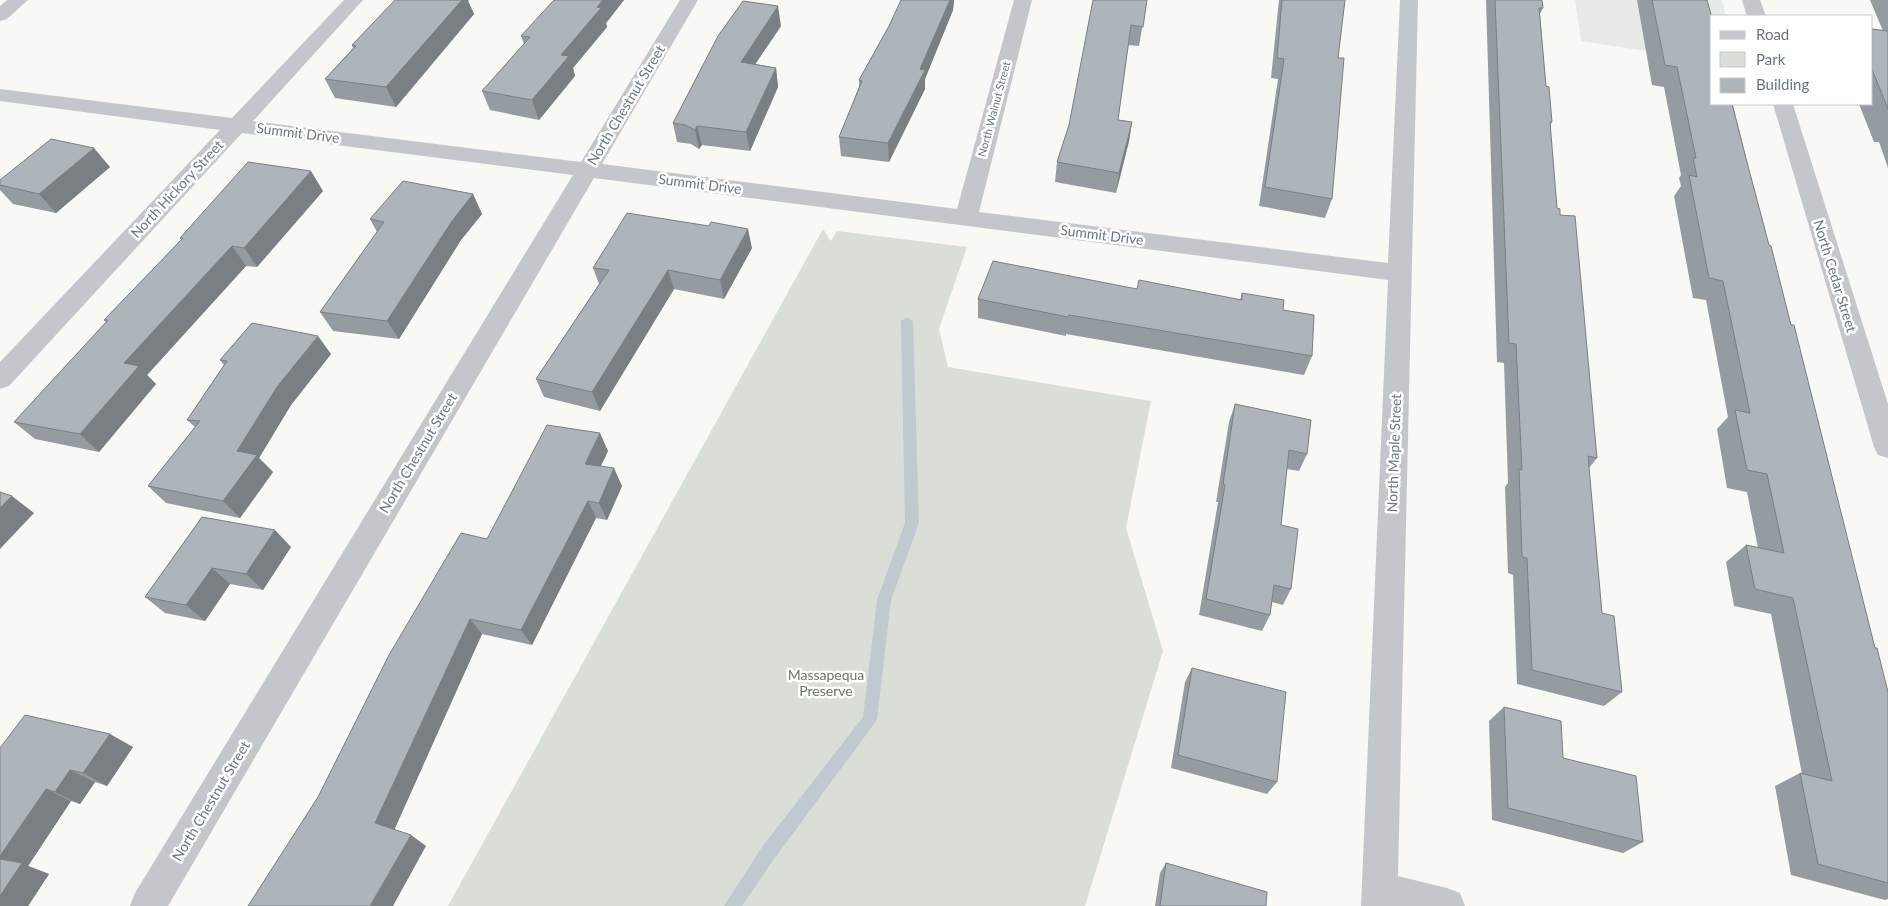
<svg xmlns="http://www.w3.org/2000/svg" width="1888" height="906" viewBox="0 0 1888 906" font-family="Lato,sans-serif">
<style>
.built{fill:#e8eae8}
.green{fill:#d9dfd6}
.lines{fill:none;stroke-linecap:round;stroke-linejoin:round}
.stream{fill:#c0c9cf;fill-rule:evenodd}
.minor{fill:#c3c7cb;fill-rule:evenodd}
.wall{fill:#959ca1}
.shaded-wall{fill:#797f83}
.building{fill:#adb5bb;stroke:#797f83}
.labels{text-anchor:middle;stroke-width:5;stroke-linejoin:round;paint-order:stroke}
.far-street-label{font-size:11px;fill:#667787;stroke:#fff}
.street-label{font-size:14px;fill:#667787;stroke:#fff}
.park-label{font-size:14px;fill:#657861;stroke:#fff}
</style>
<rect width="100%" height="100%" fill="#f8f8f5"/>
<path class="built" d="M1575,0H1722L1726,16H1712V61L1581,41Z"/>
<path class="green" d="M823,229L831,241L837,231L967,247L939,329L948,367L1151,401L1126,528L1163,651L1085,906H448Z"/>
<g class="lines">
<path class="stream" d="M907,317L913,321L919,523L891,600L877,720L774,859L742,906H724L762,847L863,717L877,600L905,523L901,321Z"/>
<path class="minor" d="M7,0H28L7,19L0,21V6Z
M344,0H363L253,121L581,162L680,0H698L602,164L957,209L1014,0H1032L979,212L1388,263L1400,0H1418L1398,876L1447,888L1460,893L1465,906H1361L1388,280L594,178L168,906H130L135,893L573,175L242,133L9,386L0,389V362L220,130L0,101V89L232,118Z
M1742,0H1760L1766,16H1747Z
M1773,104H1793L1888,404V458L1878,455L1874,447Z"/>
</g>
<path class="wall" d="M554,0H624L606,23L607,27L573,68L575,76L539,120L490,110L482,91L524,44L521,36Z
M901,0H954L953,10L925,79V89L889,162L841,156L839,137L859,87V80L889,26Z
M1147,0L1139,46L1128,45L1118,120L1132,122L1129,141L1116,193L1055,182L1057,162L1069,125Z
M1279,0H1345L1338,58L1332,199L1325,218L1259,206L1278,79L1271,78Z
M1486,0H1542L1543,8L1540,14L1546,86L1552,122L1550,126L1557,208L1560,215L1597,458L1589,468L1602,613L1622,692L1604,706L1517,684L1513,575L1508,573L1505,487L1508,483L1504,363L1497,362Z
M1637,0H1707L1748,166L1875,648L1888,692V899L1885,900L1791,875L1775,786L1800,773L1802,774L1771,614L1734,606L1726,562L1746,545L1758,548L1747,492L1727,488L1717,429L1728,417L1706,300L1693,298L1674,196L1681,186L1679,178L1681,175L1664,87L1652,85Z
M1870,0H1888V168L1879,142H1874L1859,104H1872V29L1883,31Z
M468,1L474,14L396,107L335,98L325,79L353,48L352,45Z
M781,26L755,64L776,68L778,87L750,151L702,145L699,149L691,144L677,142L673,123Z
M110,167L56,213L13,204L0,190V180Z
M323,191L257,267L246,266L147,375L156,384L99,452L35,439L14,422L106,322L104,320L181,240L180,238Z
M473,194L482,214L461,240L399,339L333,331L320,312L377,232L370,219Z
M752,248L724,299L674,289L600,411L544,397L536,379L599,284L593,268Z
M1137,289L1240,300L1242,293L1283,310L1312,356L1304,375L1066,334V336L978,318V299Z
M331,354L291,405L259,458L273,472L240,518L166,503L148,486L195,427L187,420L224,365L220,360Z
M1235,404L1307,454L1299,471L1287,469L1281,525L1291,589L1283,605L1272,602L1270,615L1262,631L1199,615L1218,502H1216L1229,422Z
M608,451L601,466L622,486L607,520L596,518L532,645L482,634L394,829L426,846L248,906L487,539Z
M202,517L291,547L263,590L230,584L205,621L165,613L145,597Z
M1192,668L1277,782L1267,794L1171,768L1185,682Z
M1504,707L1563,758L1643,842L1623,853L1492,820L1489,721Z
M133,747L107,786L95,782L80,804L71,801L28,866L49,874L28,906H0V748Z
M1166,863L1266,906H1155L1160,873Z"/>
<path class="shaded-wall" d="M453,0H469L468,1L474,14L396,107L386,87Z
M603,0H624L606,23L607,27L573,68L575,76L539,120L532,100L561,55Z
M946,0H954L953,10L925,79V89L889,162L888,143L920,69Z
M778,6L781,26L744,81L741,62Z
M776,68L778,87L750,151L746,132Z
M1132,122L1129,141L1116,193L1119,173Z
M697,126L702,145L699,149L695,130Z
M94,148L110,167L56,213L39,194Z
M311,171L323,191L257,267L244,248Z
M473,194L482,214L461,240L399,339L387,321L452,221Z
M748,229L752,248L724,299L720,280Z
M232,246L246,266L147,375L156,384L99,452L80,434L124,363Z
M668,270L674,289L600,411L592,392Z
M318,336L331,354L291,405L259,458L273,472L240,518L223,501L237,451L277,387Z
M600,433L608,451L593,482L585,464Z
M614,468L622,486L607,520L599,503Z
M12,496L34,513L0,549V508Z
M588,501L596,518L532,645L521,630Z
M275,530L291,547L263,590L246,574Z
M212,568L230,584L205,621L186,605Z
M470,619L482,634L392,835L375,823Z
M110,734L133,747L107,786L83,773Z
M70,770L95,782L80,804L55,792Z
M46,789L71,801L28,866L49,874L28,906H0V856Z
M411,835L426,846L393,906H370Z"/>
<path class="building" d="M395,0H462L386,87L325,79L356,46L352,45Z
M554,0H603L597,7L601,8L561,55L569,56L532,100L482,91L530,37L521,36Z
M901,0H950L920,69L925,70L888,143L839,137L862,81L859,80L889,26Z
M1093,0H1147L1143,27L1131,25L1118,120L1132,122L1119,173L1057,162L1069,125Z
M1282,0H1345L1338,58H1344L1332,199L1265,187L1284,59L1277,58Z
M1495,0H1542L1543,8H1539L1546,86L1549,87L1552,122H1550L1557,208L1560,209V215L1575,216L1597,458L1588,456L1602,613L1614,616L1622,692L1532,670L1527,558L1522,557L1519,469L1522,470L1516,344L1509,343Z
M1652,0H1707L1712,18V104H1732L1748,166L1769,245L1771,246L1791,325H1794L1875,648H1877L1888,692V883L1818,864L1800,773L1832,781L1793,598L1755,589L1746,545L1784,553L1767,474L1747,470L1735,410L1750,413L1723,281L1709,278L1689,175L1697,177L1693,158H1696L1677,67L1665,65Z
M743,1L778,6L741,62L776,68L746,132L697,126L695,130L686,125L673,123L718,36Z
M1872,29L1888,31V109L1872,69Z
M51,139L94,148L39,194L0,185V180Z
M248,162L311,171L244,248L232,246L124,363L139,366L80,434L14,422L108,320H104L183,238H180Z
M403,181L473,194L452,221L387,321L320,312L384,222L370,219Z
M627,213L709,226L711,222L748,229L720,280L668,270L592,392L536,379L609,270L593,268Z
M993,261L1137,289L1139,280L1242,300V293L1284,300L1283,310L1314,315L1312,356L1069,315L1068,317L978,299Z
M252,323L318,336L277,387L237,451L257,455L223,501L148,486L200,421L187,420L227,361L220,360Z
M1235,404L1311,420L1307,454L1289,450L1281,525L1298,529L1291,589L1274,585L1270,615L1206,599L1225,485L1223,484Z
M547,425L600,433L585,464L614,468L599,503L588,501L521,630L470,619L375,823L411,835L370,906H248L318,797L389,655L461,533L487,539Z
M0,492L12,496L0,508Z
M202,517L275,530L246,574L212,568L186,605L145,597Z
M1192,668L1286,692L1277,782L1178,755Z
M1504,707L1561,721L1563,758L1636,776L1643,842L1508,808Z
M25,715L110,734L83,773L70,770L55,792L46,789L0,856V748Z
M0,859L22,863L0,896Z
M1166,863L1267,892L1266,906H1160Z"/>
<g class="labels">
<g class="far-street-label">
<text transform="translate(994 109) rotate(-75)" y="4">North Walnut Street</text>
</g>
<g class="street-label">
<text transform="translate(626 105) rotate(-59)" y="5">North Chestnut Street</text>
<text transform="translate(298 133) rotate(7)" y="5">Summit Drive</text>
<text transform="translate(700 184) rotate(7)" y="5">Summit Drive</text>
<text transform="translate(177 189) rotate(-47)" y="5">North Hickory Street</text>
<text transform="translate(1102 235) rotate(7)" y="5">Summit Drive</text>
<text transform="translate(1835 276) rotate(73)" y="5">North Cedar Street</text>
<text transform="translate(418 453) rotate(-59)" y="5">North Chestnut Street</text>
<text transform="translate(1394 453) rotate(-88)" y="5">North Maple Street</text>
<text transform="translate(211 801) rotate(-59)" y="5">North Chestnut Street</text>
</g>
<g class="park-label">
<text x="826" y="680">Massapequa<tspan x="826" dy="16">Preserve</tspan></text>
</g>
</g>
<rect x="1710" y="15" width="162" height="90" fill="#ffffff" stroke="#c2c9cf"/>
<rect x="1720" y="31" width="25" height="8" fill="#c3c7cb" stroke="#c2c9cf"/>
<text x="1756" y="40" font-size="15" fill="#667787">Road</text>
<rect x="1720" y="52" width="25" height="15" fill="#d9dfd6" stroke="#c2c9cf"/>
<text x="1756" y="65" font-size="15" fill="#667787">Park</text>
<rect x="1720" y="78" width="25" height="15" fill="#adb5bb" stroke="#c2c9cf"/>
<text x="1756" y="90" font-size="15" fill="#667787">Building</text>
</svg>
